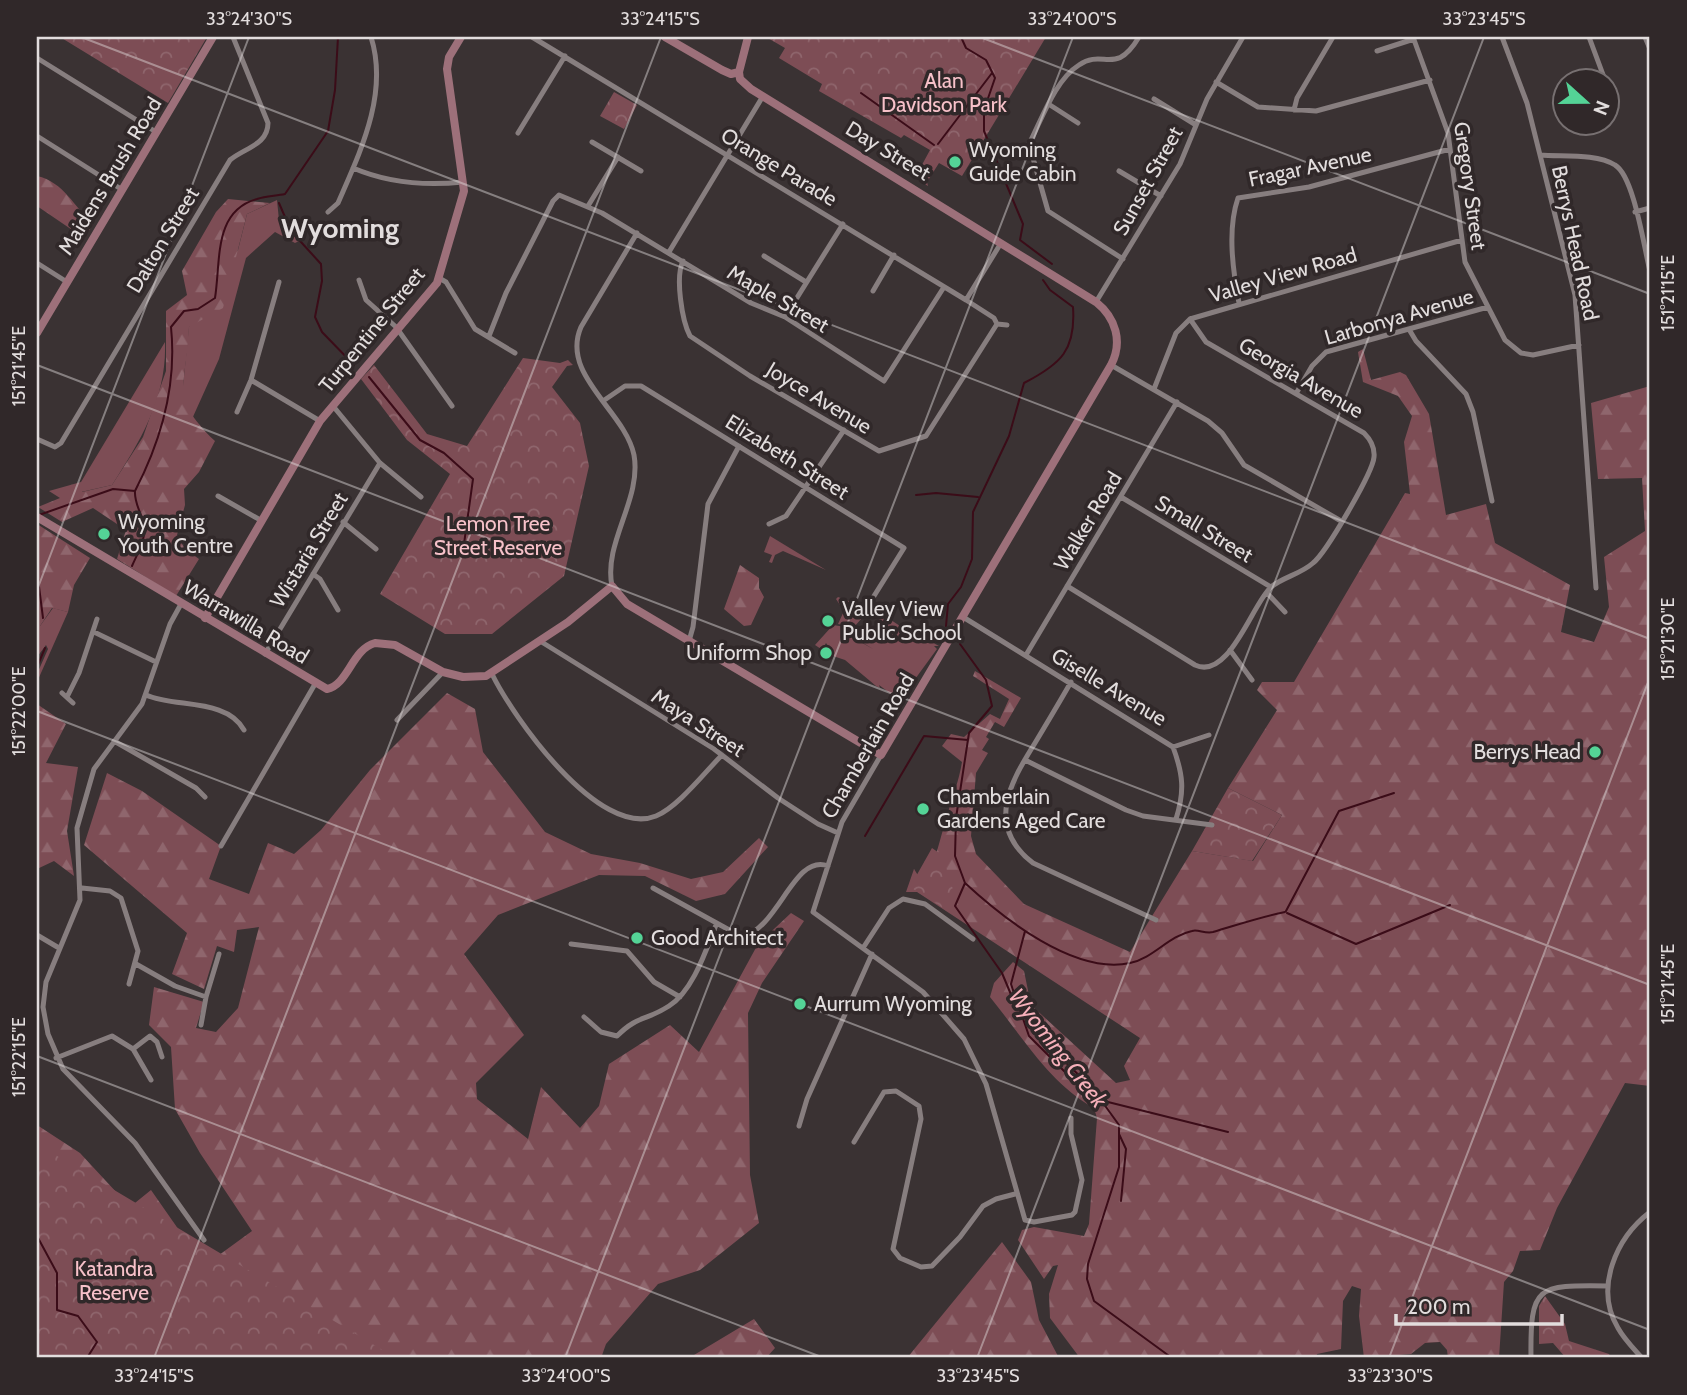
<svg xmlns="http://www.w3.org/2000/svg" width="1687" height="1395" viewBox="0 0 1687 1395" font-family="Cabin,sans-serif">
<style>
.grass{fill:#7d4d55}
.forest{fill:url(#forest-firs)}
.park{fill:url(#park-crowns)}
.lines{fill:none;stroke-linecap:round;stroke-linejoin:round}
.stream{stroke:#3b0c18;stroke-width:2}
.street{stroke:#877e7f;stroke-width:5}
.secondary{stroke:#9d707a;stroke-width:8}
.ticks{fill:none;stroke:#e2dddd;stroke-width:2;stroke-opacity:0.45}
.poi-dot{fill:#54d396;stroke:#302829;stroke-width:2.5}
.labels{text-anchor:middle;stroke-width:7;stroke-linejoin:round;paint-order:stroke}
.park-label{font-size:21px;fill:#f7c1c9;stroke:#302829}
.poi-label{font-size:21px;fill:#e2dddd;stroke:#302829;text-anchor:start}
.street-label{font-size:21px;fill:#e2dddd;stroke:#302829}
.water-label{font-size:23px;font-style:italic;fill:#f6b0ba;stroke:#302829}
.district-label{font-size:28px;font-weight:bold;fill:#e2dddd;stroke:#302829}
.neatline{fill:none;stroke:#e2dddd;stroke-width:2.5}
.ticks-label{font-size:18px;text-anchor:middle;fill:#e2dddd}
</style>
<defs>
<pattern id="forest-firs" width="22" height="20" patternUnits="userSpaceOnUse" patternTransform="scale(1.75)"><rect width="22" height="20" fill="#7d4d55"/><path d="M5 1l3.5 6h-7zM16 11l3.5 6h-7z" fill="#8f666d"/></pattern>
<pattern id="park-crowns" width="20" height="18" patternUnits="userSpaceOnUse" patternTransform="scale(1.75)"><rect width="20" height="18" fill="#7d4d55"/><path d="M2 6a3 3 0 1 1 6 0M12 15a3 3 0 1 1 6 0" fill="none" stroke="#8f666d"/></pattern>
</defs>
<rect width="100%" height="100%" fill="#3a3233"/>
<path class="grass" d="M277,200L279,220L299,241L295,243L275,232L246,258L219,359L192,419L182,396L189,327L238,250L247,214Z
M165,342C167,397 141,440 112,485L81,492V482Z
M770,536L826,570L783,551L775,555L772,563L769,562L772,555L764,552Z
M838,597L870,609L854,627L838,624L844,611L836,599Z
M53,608L68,612L37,682V674L48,649L46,645L37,657V626H40Z
M882,614L924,642L928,640L939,646H934L937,649L910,686L904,683L895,697L879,685L880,688L876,686L845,660L830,655L832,651L826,643L820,654L821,649L815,645L833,625L852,628L857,640L873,649L860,641L865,640V626L871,625L874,631L881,625L878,621Z"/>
<path class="forest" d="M37,176C64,182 74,207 93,224L84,238L37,206Z
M228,199L270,203L247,214L223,308L189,327C187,386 168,396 215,441L199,472L184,489L185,505L177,535L185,549L199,559L176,596L117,559L126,530L93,508L62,522L38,507L60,498L49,491L81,482L82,492L112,485L143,437L166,371V311L187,295L182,271L216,212Z
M1363,349L1371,380L1400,372L1406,375L1429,414L1446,515L1486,504L1495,543L1570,585L1561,632L1594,642L1609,607L1604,557L1645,531L1642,478L1598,479L1591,403L1650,386V1086L1625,1083L1557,1208L1540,1250L1520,1251L1513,1271L1504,1282L1499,1358H1448L1447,1350L1440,1342L1425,1343L1411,1354L1364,1358L1359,1316L1361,1289L1352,1286L1343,1301L1341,1349L1317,1354L1316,1358H1080L1050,1318L1049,1294L1058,1265L1053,1266L1044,1279L1018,1240L1022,1230L1034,1227L1084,1236L1089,1224L1097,1118L1094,1108C1049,1083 1022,1036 990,997L994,983L1013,962L1024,971L1031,1005L1116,1083L1130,1080L1124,1066L1140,1038L917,892H906L914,869L924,885C936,860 939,842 947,816C952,798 959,781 962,762L942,746L951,734L964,737L990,714L1000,719L1009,699L973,676L975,671L1021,698L1004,727L995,722L986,737L989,739L982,750L988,753L976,773L971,836L976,854L1024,904L1130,952L1192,851L1253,861L1282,815L1228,788L1277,710L1257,690L1262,682H1294L1405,493L1410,494L1404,442L1412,416L1398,396L1363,382L1358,352Z
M37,524L90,558L74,585L68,612L52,608L40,626H37Z
M740,565L759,578V588L764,597L751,625L744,626L724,609Z
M447,693L475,709L483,752L545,832L591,854L640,863L691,879L723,872L759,838L768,847L725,894L696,901L645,876L599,875L498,915L464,954L524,1035L476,1083L477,1099L528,1139L541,1087L580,1128L599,1106L609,1064L670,1025L699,1052L758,944L791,913L804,921L762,983L748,1013L750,1175L759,1223L700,1270L658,1284L606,1344L601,1358H37V1125L80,1153L130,1207L151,1190L204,1266L252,1231L200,1153L175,1109L171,1047L149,1025L154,987L204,1002L196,1028L216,1032L238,1008L259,927L237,930L234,952L217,946L204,989L172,974L187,933L84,845L107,773L142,791L221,846L209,879L249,894L268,843L294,854L321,830L370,770Z
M37,704L66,724L46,763L78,767L67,831L74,876L54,861L37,869Z
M1002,1242L1031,1282L1039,1320L1059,1358H907Z
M754,1319L775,1348L766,1358H689Z"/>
<path class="park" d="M60,37H207L168,103Z
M766,37H1046L962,176L939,163L927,182L928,186L912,176H916L930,150L904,135L901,138L819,91L822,84L779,58L785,48Z
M614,92L637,105L624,129L600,116Z
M523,358L560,363L568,360L573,365L567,366L552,387L580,423L589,466L564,576L492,634H445L380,594L450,474L407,440L361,379L374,365L427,434L467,446Z
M1228,788L1282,815L1252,861L1192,851Z
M932,848L942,855L957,902L951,913L910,887Z
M37,1144L396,1358H37Z
M1545,1296L1565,1324L1569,1341L1609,1354L1611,1358H1566L1553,1343L1539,1344V1306Z"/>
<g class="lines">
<path class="stream" d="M961,37L966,48L986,60L995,78L984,110V131L1023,224L1020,240L1052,264
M861,93L934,145
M938,144L992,73
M279,203L291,231L321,264L322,281L315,317L322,332L354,365
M369,377L420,440L444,453L473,479L464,544
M916,495L936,493L978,497
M39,515L113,489L135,491C162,439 177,385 171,327L184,311L198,309L215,298C221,261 213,211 257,199C266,196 276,196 285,194L328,131L335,90L338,37
M132,566C137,554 145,542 144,529C144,515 134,506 135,491
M37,571L43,618
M946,626L948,604L961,587L972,559L973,512L1009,436L1024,383C1061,364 1076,350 1073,307L1050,290L1043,280
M960,644L986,680L992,706L969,733L956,818L955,856L965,883L955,906L1002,973L1012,997L1048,1045L1093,1089L1119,1125V1167L1088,1264L1087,1279L1094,1301L1172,1358
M37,667L45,648
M865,836L924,736L968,740
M965,883C1003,918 1074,975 1130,963C1154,958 1168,936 1192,931C1198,929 1205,934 1213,932C1237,925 1260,917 1285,912
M1286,911L1339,811L1394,793
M1287,913L1356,944L1450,905
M1017,1002L1011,984L1025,931
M1019,1007L1029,1036L1068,1075L1096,1096
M1104,1101L1228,1132
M1119,1134L1126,1149L1121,1201
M37,1236L57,1273V1310L78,1316L97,1342L87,1358"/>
<path class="street" d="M532,37L966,300L994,318L997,324L1007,325
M1413,37L1448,133L1465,262L1505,340L1521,353L1533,355L1579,345
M1502,37L1527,103L1575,295L1596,588
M1589,37L1605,80
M1645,37L1650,49
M1377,51L1414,39
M37,58L156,132
M1216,82L1258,107L1316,111L1430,80
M1154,99L1196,125
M1050,105L1078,123
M1294,110L1297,98L1333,37
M518,133L565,56
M37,136L121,189
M592,142L641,171
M1540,155C1562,157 1596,153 1615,165C1634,176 1644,248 1650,271
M353,168C388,183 425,186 463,182
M1119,171L1161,196
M588,206L618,157
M328,212L338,203C360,152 389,94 371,37
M1635,212L1650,208
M669,252L763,96
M764,256L806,282
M1123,259L1048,211L1029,144C1042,119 1055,80 1079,65C1104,48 1115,77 1139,37
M683,261C675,277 682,321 690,336L750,376L879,451L926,436L997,324
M37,263L67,282
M439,278L446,282L475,329L515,353
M359,280L366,300L396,327L452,406
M873,291L894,255
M966,300L1001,243
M1096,302L1180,164L1207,99L1243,37
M1239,303C1233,271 1227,230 1238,198L1309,187L1450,149
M785,317L843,224
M1410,331L1416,341L1466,394L1473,412L1492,501
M489,336L506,293L553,201L559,195L602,213L751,303L785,317L884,381L944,287
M1111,365L1208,421L1222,433L1244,465L1341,521
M251,380L320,421
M1154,389L1176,333L1190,319L1462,240
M1297,392L1312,366L1326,352L1488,307
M603,401L625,386H641L904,548L874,596
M333,406L380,463L421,497
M237,412L251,380L279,282
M37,439L55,447L61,443L230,160C244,148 268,145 268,123L233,37
M218,496L262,521
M1121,497L1271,587
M343,522L376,549
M769,524L786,516L844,430
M313,574L320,579L338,610
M612,586C603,543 642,499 634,455C625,411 560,375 581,327L637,233
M1067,586L1195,665C1229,681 1252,604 1271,587C1283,577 1301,574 1313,563C1326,553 1373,472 1374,457C1375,447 1371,440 1364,433L1206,342L1190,319
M1268,594L1285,612
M181,604L170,624L142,704L94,769L77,828L80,900L46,982L43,1007L48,1034L63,1069L135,1143L204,1240
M963,617L1173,747C1183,774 1185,791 1176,819
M94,632L156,662
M540,641L714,749L778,798L818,824L838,833
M689,641L693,627L708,504L739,446
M1230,650L1252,680
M265,654L380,463
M1026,655L1177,402
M492,674C513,717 599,839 656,816C678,807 705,772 722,755
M1071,682C1059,703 1047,723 1035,743C1010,783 985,826 1033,863L1156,920
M62,693L73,703
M146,695C175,708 227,698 244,730
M67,697L79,673L97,619
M397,720L443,672
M114,741L196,788L205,797
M1173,747L1209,735
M881,755L842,822L813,912L923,992L964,1039L986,1084L1025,1220L1034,1222L1072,1215L1075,1212L1082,1180L1071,1134V1118
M1025,760L1126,810L1143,816L1212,825
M221,846L315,684
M82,888L110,891L121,898L138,951L129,984
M653,888L742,937C779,928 794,853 828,866
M37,935L59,948
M571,944L627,951L654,982L680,997
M863,948L889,908L903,899L925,904L973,939
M136,964L175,986L206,997L219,954
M584,1017L601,1032L617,1036C638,1015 646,1021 669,1006C693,991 706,950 716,925
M201,1025L206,997
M133,1049L150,1036L157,1042L162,1057
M56,1058L112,1036L133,1049L151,1080
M799,1126L807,1099L872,954
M854,1142L884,1092L896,1091L919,1106L921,1119L893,1249L900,1258L921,1267L932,1266L960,1237L983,1206L996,1199L1015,1194
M1531,1358C1530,1285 1537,1285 1607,1286
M1642,1358C1634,1349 1624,1339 1618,1328C1594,1288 1616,1238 1650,1212"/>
<path class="secondary" d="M739,72L748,37
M37,333L213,37
M37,517L327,689C348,685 352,649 375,643L395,645L443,672L463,677L486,676L568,622L612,586L627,604L881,755L1111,365C1123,342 1116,318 1096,302L751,89L740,79L739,72L731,74L722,70L665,37
M205,618L320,421L437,283L464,191L447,69L449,57L461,37"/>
</g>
<path class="ticks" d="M81,37L1650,639M980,37L1650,294M37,365L1650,985M37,590L249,37M37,711L1650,1330M37,1056L824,1358M154,1358L661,37M565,1358L1073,37M977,1358L1484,37M1389,1358L1650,677"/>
<g class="poi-dot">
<circle cx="955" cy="162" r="7"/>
<circle cx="104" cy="534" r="7"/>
<circle cx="828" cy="621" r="7"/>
<circle cx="826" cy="653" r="7"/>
<circle cx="1595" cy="752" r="7"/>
<circle cx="923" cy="809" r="7"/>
<circle cx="637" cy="938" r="7"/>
<circle cx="800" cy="1004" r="7"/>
</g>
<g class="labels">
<g class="park-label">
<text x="944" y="88">Alan<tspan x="944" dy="24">Davidson Park</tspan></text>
<text x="498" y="531">Lemon Tree<tspan x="498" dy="24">Street Reserve</tspan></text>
<text x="114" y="1276">Katandra<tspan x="114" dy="24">Reserve</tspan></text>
</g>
<g class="poi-label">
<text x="969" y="157">Wyoming<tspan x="969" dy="24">Guide Cabin</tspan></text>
<text x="118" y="529">Wyoming<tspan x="118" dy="24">Youth Centre</tspan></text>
<text x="842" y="616">Valley View<tspan x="842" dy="24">Public School</tspan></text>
<text x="812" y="660" text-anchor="end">Uniform Shop</text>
<text x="1581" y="759" text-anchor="end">Berrys Head</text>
<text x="937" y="804">Chamberlain<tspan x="937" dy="24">Gardens Aged Care</tspan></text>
<text x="651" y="945">Good Architect</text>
<text x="814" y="1011">Aurrum Wyoming</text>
</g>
<g class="street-label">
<text transform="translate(888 151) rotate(31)" y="7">Day Street</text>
<text transform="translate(779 167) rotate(31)" y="7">Orange Parade</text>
<text transform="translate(1310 167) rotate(-12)" y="7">Fragar Avenue</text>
<text transform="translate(110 176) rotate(-59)" y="7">Maidens Brush Road</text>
<text transform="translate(1148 181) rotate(-61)" y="7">Sunset Street</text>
<text transform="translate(1470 186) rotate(82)" y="7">Gregory Street</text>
<text transform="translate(163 240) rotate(-59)" y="7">Dalton Street</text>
<text transform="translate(1575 243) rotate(78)" y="7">Berrys Head Road</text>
<text transform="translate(1283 275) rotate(-16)" y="7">Valley View Road</text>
<text transform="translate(778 299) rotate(30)" y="7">Maple Street</text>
<text transform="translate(1399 317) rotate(-16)" y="7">Larbonya Avenue</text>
<text transform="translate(372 330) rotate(-51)" y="7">Turpentine Street</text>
<text transform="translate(1301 378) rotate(30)" y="7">Georgia Avenue</text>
<text transform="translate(819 398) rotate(31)" y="7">Joyce Avenue</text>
<text transform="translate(787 457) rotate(32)" y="7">Elizabeth Street</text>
<text transform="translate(1088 521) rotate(-59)" y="7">Walker Road</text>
<text transform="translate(1204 529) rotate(31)" y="7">Small Street</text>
<text transform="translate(309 550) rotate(-59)" y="7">Wistaria Street</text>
<text transform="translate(246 622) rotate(31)" y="7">Warrawilla Road</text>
<text transform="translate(1109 687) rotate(31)" y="7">Giselle Avenue</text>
<text transform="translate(698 723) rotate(33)" y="7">Maya Street</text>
<text transform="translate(868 746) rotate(-60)" y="7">Chamberlain Road</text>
</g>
<g class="water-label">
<text transform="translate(1058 1048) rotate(52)" y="8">Wyoming Creek</text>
</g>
<g class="district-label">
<text x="340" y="238">Wyoming</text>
</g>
</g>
<rect width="1687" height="1395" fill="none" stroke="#302829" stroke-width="77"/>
<g transform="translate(1586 102) rotate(111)"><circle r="33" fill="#302829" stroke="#777071" stroke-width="2"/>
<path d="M0-5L12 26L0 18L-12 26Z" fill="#54d396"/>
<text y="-10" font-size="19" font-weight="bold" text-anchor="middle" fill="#e2dddd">N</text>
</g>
<path d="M1396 1314v10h166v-10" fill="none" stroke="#e2dddd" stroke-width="3.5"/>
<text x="1407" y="1314" font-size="21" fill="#e2dddd" stroke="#302829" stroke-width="5" paint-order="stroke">200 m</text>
<rect x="38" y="38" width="1610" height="1318" class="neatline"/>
<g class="ticks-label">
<text x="249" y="25">33°24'30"S</text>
<text x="660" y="25">33°24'15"S</text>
<text x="1072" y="25">33°24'00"S</text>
<text x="1484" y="25">33°23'45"S</text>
<text transform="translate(1668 293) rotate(-90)" y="6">151°21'15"E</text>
<text transform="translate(19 366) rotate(-90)" y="6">151°21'45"E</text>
<text transform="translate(1668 639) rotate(-90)" y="6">151°21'30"E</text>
<text transform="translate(19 711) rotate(-90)" y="6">151°22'00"E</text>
<text transform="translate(1668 984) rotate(-90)" y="6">151°21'45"E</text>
<text transform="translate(19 1057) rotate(-90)" y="6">151°22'15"E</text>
<text x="154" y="1382">33°24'15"S</text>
<text x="566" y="1382">33°24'00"S</text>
<text x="978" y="1382">33°23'45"S</text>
<text x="1390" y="1382">33°23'30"S</text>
</g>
</svg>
